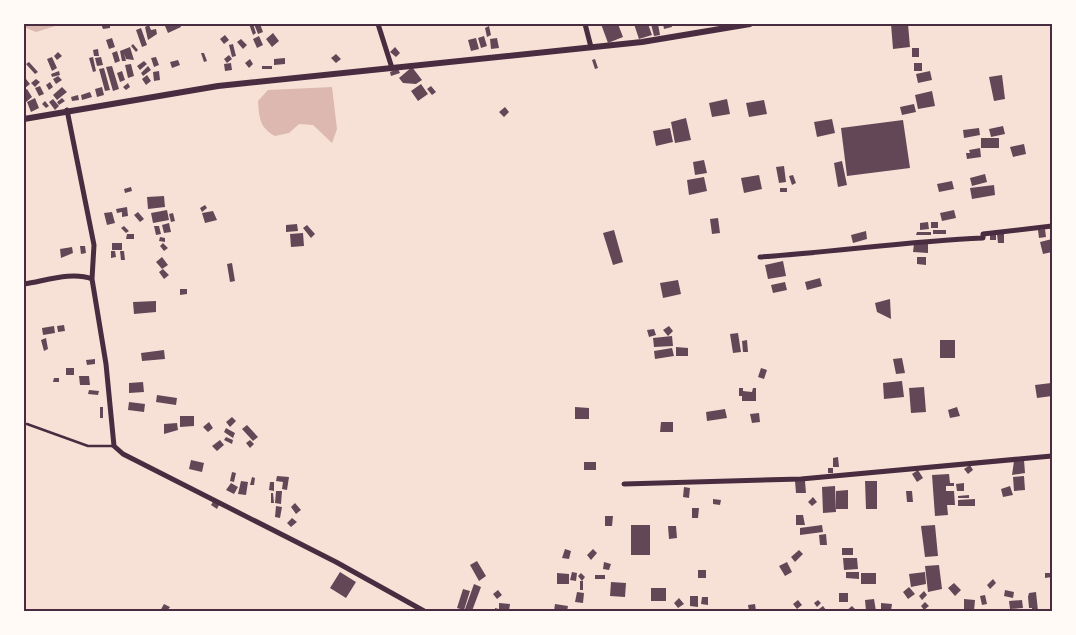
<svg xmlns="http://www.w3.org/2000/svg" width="1076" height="635" viewBox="0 0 1076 635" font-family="'Varela Round',sans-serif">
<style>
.water{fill:#dcb8b0}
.building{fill:#644757}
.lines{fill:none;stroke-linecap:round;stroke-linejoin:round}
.service{stroke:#4a2c40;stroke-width:2.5}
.minor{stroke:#4a2c40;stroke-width:5}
.tertiary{stroke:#4a2c40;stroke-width:6}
.neatline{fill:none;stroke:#4a2c40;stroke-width:2}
</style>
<rect width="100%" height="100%" fill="#f7e1d7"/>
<path class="water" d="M24,24H62L36,32L24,27Z
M332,87L337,129L332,143L313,125L299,124L289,133L275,136C260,128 259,118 258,101L268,90Z"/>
<path class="building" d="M101,24H110V28L103,29Z
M171,24H180L181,27L168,33L165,26Z
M249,24H253L256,33L253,35Z
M254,24H260L263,32L258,34Z
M601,24H618L623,37L608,43Z
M634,24H648L652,35L639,39Z
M651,24H658L660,35L654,36Z
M663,24H671L672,27L664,29Z
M891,24H908L910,47L893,49Z
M149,25L151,30L156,29L157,34L148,40L145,27Z
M489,26L491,35L487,37L485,28Z
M141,28L147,45L142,47L136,30Z
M273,33L279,41L272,47L266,39Z
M225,35L229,40L224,44L220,39Z
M259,36L263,45L257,48L253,39Z
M484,36L487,46L481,48L478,38Z
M112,38L115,47L109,49L106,40Z
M476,38L479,49L471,51L468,40Z
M497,38L499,48L491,49L490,39Z
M241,39L247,45L243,49L237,42Z
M133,44L138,50L136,52L131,46Z
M233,44L236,56L232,57L229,45Z
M130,47L134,60L126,59L124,53L126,61H122L120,51Z
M395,47L400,53L396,57L390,52Z
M912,48H919V57H912Z
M98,49L99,56H94L93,50Z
M117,51L120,61L115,63L112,53Z
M58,52L62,56L57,60L54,56Z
M201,53H204L207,61L204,62Z
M336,54L341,59L336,63L331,58Z
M229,55L232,59L227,63L224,59Z
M52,57L57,68L52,71L47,59Z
M93,57L96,71L93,72L89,58Z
M101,57L103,65L97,66L95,58Z
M156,57L159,65L154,67L151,58Z
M285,58V64L274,65V59Z
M250,59L253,64L249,68L245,63Z
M595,59L598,68L595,69L592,60Z
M178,60L180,65L172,68L170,62Z
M144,61L147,64L140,70L137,66Z
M29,62L38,72L35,74L26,64Z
M231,63L232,70L225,71L224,64Z
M914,63H922V71H914Z
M131,64L134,76L128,78L125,65Z
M112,66L119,89L113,91L106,67Z
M148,66L151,70L143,76L141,73Z
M262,66H272V69H262Z
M412,67L422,80L416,84L403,83L399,78Z
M104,68L110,90L105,91L99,69Z
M398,69L400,73L391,76L390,72Z
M59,71L60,75L52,77L51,74Z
M122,71L125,80L120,82L117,73Z
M159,71L160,80L154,81L153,72Z
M930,71L932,80L918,83L916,74Z
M147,75L151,81L146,85L142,79Z
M1002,75L1005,99L994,101L989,77Z
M58,76L62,80L56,84L53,79Z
M26,79L30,84L25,88L24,80Z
M36,79L40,82L35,87L31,83Z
M50,82L53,87L49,90L46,85Z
M128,83L130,87L126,90L123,87Z
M421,84L428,94L418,101L411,91Z
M40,86L44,94L39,96L35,88Z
M431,86L436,92L432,95L427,89Z
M62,87L67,92L57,100L53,95Z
M102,87L104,95L97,97L95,89Z
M27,89L32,97L26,102L24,91Z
M932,91L935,106L918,109L915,95Z
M90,92L92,97L82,100L81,95Z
M78,95L79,100L72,101L71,97Z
M35,98L39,108L31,112L27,102Z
M62,98L65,101L59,105L57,102Z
M53,99L59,106L55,110L49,102Z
M727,99L730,114L712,117L709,103Z
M764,100L767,114L749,117L746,103Z
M45,101L49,106L46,108L42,104Z
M914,104L916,112L902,115L900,107Z
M505,107L509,112L504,117L499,112Z
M686,118L691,140L675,143L671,122Z
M832,119L835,133L817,137L814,122Z
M903,120L910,168L847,176L841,128Z
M1003,126L1005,134L991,137L989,129Z
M670,128L673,142L656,146L653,131Z
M979,128L980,135L964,138L963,130Z
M981,138H999V148H981Z
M1024,144L1026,154L1013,157L1010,147Z
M980,148L981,157L967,159L966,153H970L969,150Z
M704,160L707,173L695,175L693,162Z
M842,161L847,185L838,187L834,163Z
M784,166L786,182L779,183L776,167Z
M985,174L987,182L972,186L970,178Z
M759,175L762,189L744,193L741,178Z
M793,175L796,183L792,185L789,176Z
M704,177L707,191L689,195L687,180Z
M952,181L954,189L939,192L937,184Z
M994,185L995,195L972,199L970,188Z
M131,187L132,191L125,193L124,189Z
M780,188H787V192H780Z
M164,196L165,207L148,209L147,197Z
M205,205L207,208L202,212L200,208Z
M127,207L128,216L122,217V212L117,213L116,209Z
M167,210L169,220L153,223L151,213Z
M954,210L956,218L942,221L940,213Z
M213,211L217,220L205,223L202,213Z
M112,212L115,223L107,225L104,213Z
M138,212L144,219L140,222L134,215Z
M173,213L175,221L171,222L169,214Z
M718,218L720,233L712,234L710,219Z
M928,222L929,229L920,230V223Z
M931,222H938V228H931Z
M169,223L171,232L164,233L162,225Z
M297,224L298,231L286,232V225Z
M307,225L315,234L311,238L303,228Z
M124,226L129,231L126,233L121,228Z
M154,226H159L161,234L156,235Z
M1045,229L1046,237L1039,238L1038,230Z
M614,230L623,262L613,265L603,233Z
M933,230H946V234H933Z
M866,231L867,239L853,243L851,235Z
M917,232H931V235H916Z
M303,233L304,246L291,247L290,234Z
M127,234H134V239H126Z
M996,234V240H990V235Z
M997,234H1004V243H998Z
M160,237L165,238V242L159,241Z
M1052,239V252L1043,254L1040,242Z
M112,243H122V250H112Z
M163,243L168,248L164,251L160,246Z
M914,244H928V253L913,252Z
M80,246H85L86,253L81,254Z
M72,247L73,253L61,258L60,249Z
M111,251H115L116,257L111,258Z
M120,251H124L125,260H121Z
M162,257L168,265L162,269L156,262Z
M917,257H926V265L917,264Z
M783,261L786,276L768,279L765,265Z
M232,263L235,281L230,282L227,264Z
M163,269L169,275L164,279L159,272Z
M820,278L822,286L807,290L805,282Z
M678,280L681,294L663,298L660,283Z
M785,282L787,290L773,293L771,285Z
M180,289H187V294L180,295Z
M890,299L891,319L877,312L875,303Z
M156,301V312L134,314L133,302Z
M64,325L65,331L58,332L57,326Z
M54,326L55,333L43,335L42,328Z
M669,326L673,331L668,336L663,330Z
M654,329L656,335L649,337L647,330Z
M738,333L741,352L733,353L730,334Z
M672,336L673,346L654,347L653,338Z
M46,338L48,349L44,351L41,340Z
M747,340L748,352H743L742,341Z
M940,340H955V358H940Z
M676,347L688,348V356H676Z
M672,348L674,356L655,359L654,351Z
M164,350L165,359L142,361L141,353Z
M902,358L905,373L896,374L893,359Z
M95,359V364L87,365L86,360Z
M66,368H74V375H66Z
M761,368L767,370L764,379L758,377Z
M79,376H89L90,385H80Z
M54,378H59V382H53Z
M902,381L904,397L884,399L883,383Z
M143,382L144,392L129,393V383Z
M1051,383L1052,396L1037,398L1035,385Z
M924,387L926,412L911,413L909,388Z
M739,388H743V391L752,392L753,388H756V401H742V396H739Z
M89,390L99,391L98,395L88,394Z
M157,395L177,398L176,405L156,402Z
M129,402L145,404L144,412L128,410Z
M100,407H103V418H100Z
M575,407L589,408V419H575Z
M957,407L960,416L950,418L948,410Z
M725,409L727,418L707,421L706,412Z
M759,413L760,422L752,423L750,414Z
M180,416H194V426L180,427Z
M232,417L236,421L230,427L226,422Z
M209,422L213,428L208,432L203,427Z
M661,422H673V432H660Z
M177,423L178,430L164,434V424Z
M247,425L258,437L253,441L242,429Z
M226,428L235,433L233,438L224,432Z
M226,437L233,440L232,444L224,440Z
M220,440L224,445L217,451L212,446Z
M250,440L254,444L250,448L246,443Z
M838,457L839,467H833V458Z
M191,460L204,463L202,472L189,469Z
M1024,460L1025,473L1012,475L1014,461Z
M584,462H596V470H584Z
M970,465L973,470L968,474L964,469Z
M828,468H833V473H828Z
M918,470L923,478L917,482L912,474Z
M232,472L236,473L234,482L230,481Z
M949,474L950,483H954V486H946V491H954L955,505H947L948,515L935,516L932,475Z
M277,476L289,477L287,490L282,489L283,482L276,481Z
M1024,476L1025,490L1014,491L1013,477Z
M252,477L255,478L254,485H250Z
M241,481L248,482L246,495L238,494Z
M795,481H805L806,493H796Z
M865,481H877V509H866Z
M270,482H274V491L269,490Z
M231,483L238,487L234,494L226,490Z
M964,483V491H957L956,484Z
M835,486L836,512L823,513L822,487Z
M1010,486L1013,495L1003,497L1001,489Z
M684,487L690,488L689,498L683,497Z
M848,490V509H836V491Z
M276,491H282L281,504L275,503Z
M906,491H912L913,502H907Z
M271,493H273L274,503H271Z
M969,495V498H958V496Z
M813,497L817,502L812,506L808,502Z
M713,499L721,500L720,505L713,504Z
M975,499V506H958V500Z
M214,500L220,503L217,509L211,505Z
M295,503L301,510L296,514L291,507Z
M276,506L282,507L280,518L275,517Z
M692,508H699L698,518H692Z
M796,515H803L805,525H796Z
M605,516H613L612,526H605Z
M292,518L297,522L291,527L287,523Z
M631,525H650V555H631Z
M822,525L823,532L800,535V528Z
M935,525L938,556L925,557L921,526Z
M668,526H676L677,538L669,539Z
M826,534L827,545H820L819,535Z
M842,548H853V555H842Z
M565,549L571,551L569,559L562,558Z
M593,549L597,553L591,560L587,555Z
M799,550L803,554L795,562L791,557Z
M843,558H857L858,569L844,570Z
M477,561L486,576L479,581L470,565Z
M604,562L611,564L609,570L603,569Z
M787,562L792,572L785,576L779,566Z
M939,565L942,589L928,592L925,566Z
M698,570H706V578H698Z
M340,572L356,582L346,598L330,588Z
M572,572L577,573L576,581L570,580Z
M846,572H859V579L846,578Z
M925,572L926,584L911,587L909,574Z
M557,573L569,574V584H557Z
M581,573L585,577L582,581L578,576Z
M861,573H876V584H861Z
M1045,573H1052V577L1045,578Z
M595,575H605V579H595Z
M993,579L996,583L990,589L987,585Z
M580,581H583V590H580Z
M611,582L626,583L625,597L610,596Z
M954,583L961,590L955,596L948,588Z
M474,584L481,587L472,611L465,609Z
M909,587L915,594L908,599L903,592Z
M651,588H666V601H651Z
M463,589L470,591L464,610L457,608Z
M498,590L502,595L497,599L493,594Z
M1005,590L1014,592L1013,598L1004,596Z
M924,591L927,595L922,600L919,596Z
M577,592L584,593L583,603L575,602Z
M1036,592L1038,611H1032V608H1029L1028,597L1029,593Z
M839,593H848V602H839Z
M985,595L987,604L982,605L980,596Z
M690,596H698V607L690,606Z
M702,597H708V605L701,604Z
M679,598L684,604L678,608L674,603Z
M874,599L876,611H866L865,600Z
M964,599L975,600L974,611L964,610Z
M798,600L802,605L797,609L793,604Z
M818,600L821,603L817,607L814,603Z
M1022,600L1023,608L1010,609L1009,601Z
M925,602L929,606L924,610L921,606Z
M499,603L510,604L509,611H495V608L499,609Z
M881,603L892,604L891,611H881Z
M164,604L170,607L167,611H160Z
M555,604L568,606L567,611H554Z
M755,604L756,611H749L748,605Z
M823,606L826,610L821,611L819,609Z
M852,606L857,611H846Z"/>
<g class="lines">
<path class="service" d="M27,424L88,446H113"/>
<path class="minor" d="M378,24L392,68
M585,24L591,47
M67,110L94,245L92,279L106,364L114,446L123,454L336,562L424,611
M760,257C835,252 909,241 983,238V234L1052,226
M24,284C45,281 72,271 92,279
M624,484L801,479L1052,456"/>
<path class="tertiary" d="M24,119L218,86L642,42L750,24"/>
</g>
<rect width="1076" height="635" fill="none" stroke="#fffaf5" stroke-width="50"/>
<rect x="25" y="25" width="1026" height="585" class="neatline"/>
</svg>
